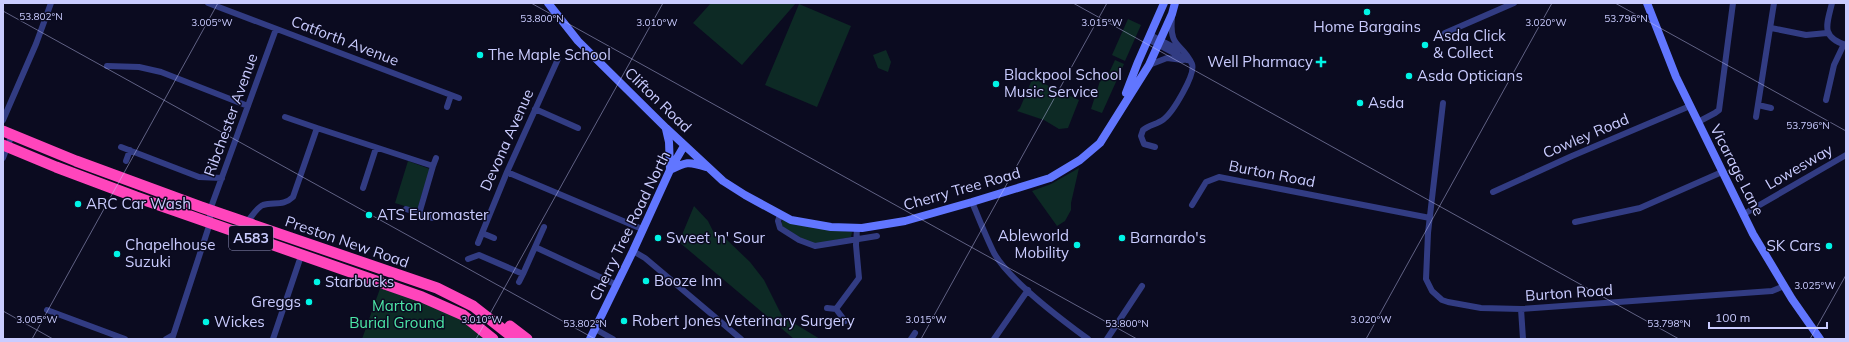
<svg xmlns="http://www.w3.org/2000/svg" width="1849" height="342" viewBox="0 0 1849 342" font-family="Mulish,sans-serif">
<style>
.green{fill:#0d2a25}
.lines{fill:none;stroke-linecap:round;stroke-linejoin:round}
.street{stroke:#323c83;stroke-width:6}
.secondary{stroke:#6176ff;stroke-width:8}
.highway{stroke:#ff45bc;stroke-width:11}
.ticks{fill:none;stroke:#caccff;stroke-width:1;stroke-opacity:0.45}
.poi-dot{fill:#00f5e6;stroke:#0b0b20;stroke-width:1.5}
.labels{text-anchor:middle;stroke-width:3;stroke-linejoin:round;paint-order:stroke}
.shield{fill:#0b0b20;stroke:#9192bc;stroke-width:1}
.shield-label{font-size:14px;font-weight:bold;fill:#caccff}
.poi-label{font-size:15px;fill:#caccff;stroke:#0b0b20;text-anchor:start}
.street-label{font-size:15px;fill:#caccff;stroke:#0b0b20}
.park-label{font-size:15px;fill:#4de8a8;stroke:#0b0b20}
.ticks-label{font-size:10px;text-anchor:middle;fill:#caccff;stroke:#0b0b20;stroke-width:3;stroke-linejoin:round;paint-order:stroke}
</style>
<rect width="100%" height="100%" fill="#0b0b20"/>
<path class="green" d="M711,3H796L742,65L693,23Z
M799,4L851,26L817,107L765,85Z
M1128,19L1141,25L1125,61L1112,55Z
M886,50L891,62L888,72L878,68L873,55Z
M1115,60L1124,64L1102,113L1091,109L1100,81L1106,73H1109Z
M1034,79L1079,100L1068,128L1059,129L1044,120L1017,111L1020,108L1031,82Z
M408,161L430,169L417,210L395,203Z
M1079,168L1071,203V210L1065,221L1057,226L1032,191L1051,184Z
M694,206L708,221L713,231L725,238L750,262L764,280L782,316L820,339H794L679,242Z
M782,220L814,228L852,232L851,237L815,244L804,240L782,226Z
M382,283L422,297L493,339H362Z"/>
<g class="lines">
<path class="street" d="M208,3L459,98
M1832,3C1827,24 1820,37 1846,45
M1771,28L1806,35L1827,33
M1445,33L1514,3
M1150,35L1179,50
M1148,39L1187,60
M1149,65L1167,58L1183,60
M107,66L139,67L161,72L248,106
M1826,100L1834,65L1844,44
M1443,103L1428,233L1426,279L1432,291L1442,300L1448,302L1481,308L1521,309L1772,291L1784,286
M1758,105L1771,108
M447,107L451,95
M535,109L578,128
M285,117L317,128
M1756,117L1774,3
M3,120L36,44L51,3
M1698,122L1715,113L1719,110L1733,3
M121,147L199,177L222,178
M1155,147L1144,144L1141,136L1143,130C1149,125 1158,124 1164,119C1173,112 1196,74 1192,64C1182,42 1169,49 1172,18
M3,158L12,135
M126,161L130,150
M433,166L436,158
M507,172L642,229
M363,188L376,148
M1493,192L1572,156L1690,106
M972,202C979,219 986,237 994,253C1009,280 1062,320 1088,339
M1192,205L1206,182L1219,177L1430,218
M406,209L432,218
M1744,214L1846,155
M780,215L778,221L780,228L799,240L815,246L877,236
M1575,222L1640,208L1722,172
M482,233L494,238
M254,236L246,223C251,218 257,207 263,205C274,202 284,206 293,197L317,128L433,166L419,214
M478,243L507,172L558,59
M535,247L617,285
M633,251L645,258L741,339
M468,259L479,255L523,274L544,227
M519,282L523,274
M827,308L836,309
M1521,309L1523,339
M47,310L125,339
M845,321L836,309L859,278L856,245L857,228
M595,329L613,339
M166,339L173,335
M172,339L210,223V210L276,29
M273,339L302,253
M911,339L915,333
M994,339L1028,290
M1107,339L1142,286"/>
<path class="secondary" d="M548,3L578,41L666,128L723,181L745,195L791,220L831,227L862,228L905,221L972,202L1050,178L1080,160L1100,143L1149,65L1172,14L1175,3
M1647,3L1676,77L1753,234L1792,299L1820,339
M1126,93L1138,62L1164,3
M666,129L669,142L670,170C686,162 688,161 706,167
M590,339L633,251L670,170L684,146"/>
<path class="highway" d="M3,131L76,161L201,207L437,288L473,306L515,339
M3,145L56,167L136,197L422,297L463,315L493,339
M510,326L527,339"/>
</g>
<path class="ticks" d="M531,3L1137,339M1073,3L1679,339M1615,3L1846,131M3,11L595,339M3,311L53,339M32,339L218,3M476,339L663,3M921,339L1107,3M1366,339L1552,3M1810,339L1846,275"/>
<g class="poi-dot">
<circle cx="1367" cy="12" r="4"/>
<circle cx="1425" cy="45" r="4"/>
<circle cx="480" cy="55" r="4"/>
<path d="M1319 56h4v4h4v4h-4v4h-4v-4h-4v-4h4z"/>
<circle cx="1409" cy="76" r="4"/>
<circle cx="996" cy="84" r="4"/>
<circle cx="1360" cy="103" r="4"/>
<circle cx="78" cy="204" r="4"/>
<circle cx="369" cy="215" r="4"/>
<circle cx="658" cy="238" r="4"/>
<circle cx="1122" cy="238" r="4"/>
<circle cx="1077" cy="245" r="4"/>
<circle cx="1829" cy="246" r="4"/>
<circle cx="117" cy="254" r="4"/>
<circle cx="646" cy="281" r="4"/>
<circle cx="317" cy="282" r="4"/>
<circle cx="309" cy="302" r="4"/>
<circle cx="624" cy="321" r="4"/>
<circle cx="206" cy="322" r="4"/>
</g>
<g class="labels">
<rect class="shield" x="229" y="226" width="44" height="24" rx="3"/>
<g class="shield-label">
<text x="251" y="243">A583</text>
</g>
<g class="poi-label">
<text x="1367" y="32" text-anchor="middle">Home Bargains</text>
<text x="1433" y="41">Asda Click<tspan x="1433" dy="17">&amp; Collect</tspan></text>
<text x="488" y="60">The Maple School</text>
<text x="1313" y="67" text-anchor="end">Well Pharmacy</text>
<text x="1004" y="80">Blackpool School<tspan x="1004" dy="17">Music Service</tspan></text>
<text x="1417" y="81">Asda Opticians</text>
<text x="1368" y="108">Asda</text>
<text x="86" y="209">ARC Car Wash</text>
<text x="377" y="220">ATS Euromaster</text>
<text x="1069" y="241" text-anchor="end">Ableworld<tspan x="1069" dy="17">Mobility</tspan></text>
<text x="666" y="243">Sweet 'n' Sour</text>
<text x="1130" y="243">Barnardo's</text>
<text x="125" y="250">Chapelhouse<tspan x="125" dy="17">Suzuki</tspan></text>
<text x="1821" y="251" text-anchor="end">SK Cars</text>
<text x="654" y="286">Booze Inn</text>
<text x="325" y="287">Starbucks</text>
<text x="301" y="307" text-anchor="end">Greggs</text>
<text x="632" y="326">Robert Jones Veterinary Surgery</text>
<text x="214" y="327">Wickes</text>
</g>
<g class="street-label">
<text transform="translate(345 41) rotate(21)" y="5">Catforth Avenue</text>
<text transform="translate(658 100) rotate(44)" y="5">Clifton Road</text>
<text transform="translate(231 115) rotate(-70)" y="5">Ribchester Avenue</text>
<text transform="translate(1586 136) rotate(-23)" y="5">Cowley Road</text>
<text transform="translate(507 140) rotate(-66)" y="5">Devona Avenue</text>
<text transform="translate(1799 167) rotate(-30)" y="5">Lowesway</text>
<text transform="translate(1737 170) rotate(63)" y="5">Vicarage Lane</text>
<text transform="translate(1272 174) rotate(11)" y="5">Burton Road</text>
<text transform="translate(962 189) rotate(-16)" y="5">Cherry Tree Road</text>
<text transform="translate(630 226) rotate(-64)" y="5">Cherry Tree Road North</text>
<text transform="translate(347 242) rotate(19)" y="5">Preston New Road</text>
<text transform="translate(1569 293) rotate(-4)" y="5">Burton Road</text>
</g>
<g class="park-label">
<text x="397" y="311">Marton<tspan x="397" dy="17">Burial Ground</tspan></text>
</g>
</g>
<g class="ticks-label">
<text x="41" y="20">53.802°N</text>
<text x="1626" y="22">53.796°N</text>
<text x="542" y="22">53.800°N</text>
<text x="212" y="26">3.005°W</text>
<text x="657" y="26">3.010°W</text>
<text x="1102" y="26">3.015°W</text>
<text x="1546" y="26">3.020°W</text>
<text x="1808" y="129">53.796°N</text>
<text x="1815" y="289">3.025°W</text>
<text x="37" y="323">3.005°W</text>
<text x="482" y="323">3.010°W</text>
<text x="926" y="323">3.015°W</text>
<text x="1371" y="323">3.020°W</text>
<text x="585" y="327">53.802°N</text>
<text x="1127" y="327">53.800°N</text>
<text x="1669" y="327">53.798°N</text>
</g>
<rect width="1849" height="342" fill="none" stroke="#caccff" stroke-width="8"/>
<path d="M1709 322v6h118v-6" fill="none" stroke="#caccff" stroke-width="2"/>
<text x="1715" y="322" font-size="12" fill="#caccff" stroke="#0b0b20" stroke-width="3" paint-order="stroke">100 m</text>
</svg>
